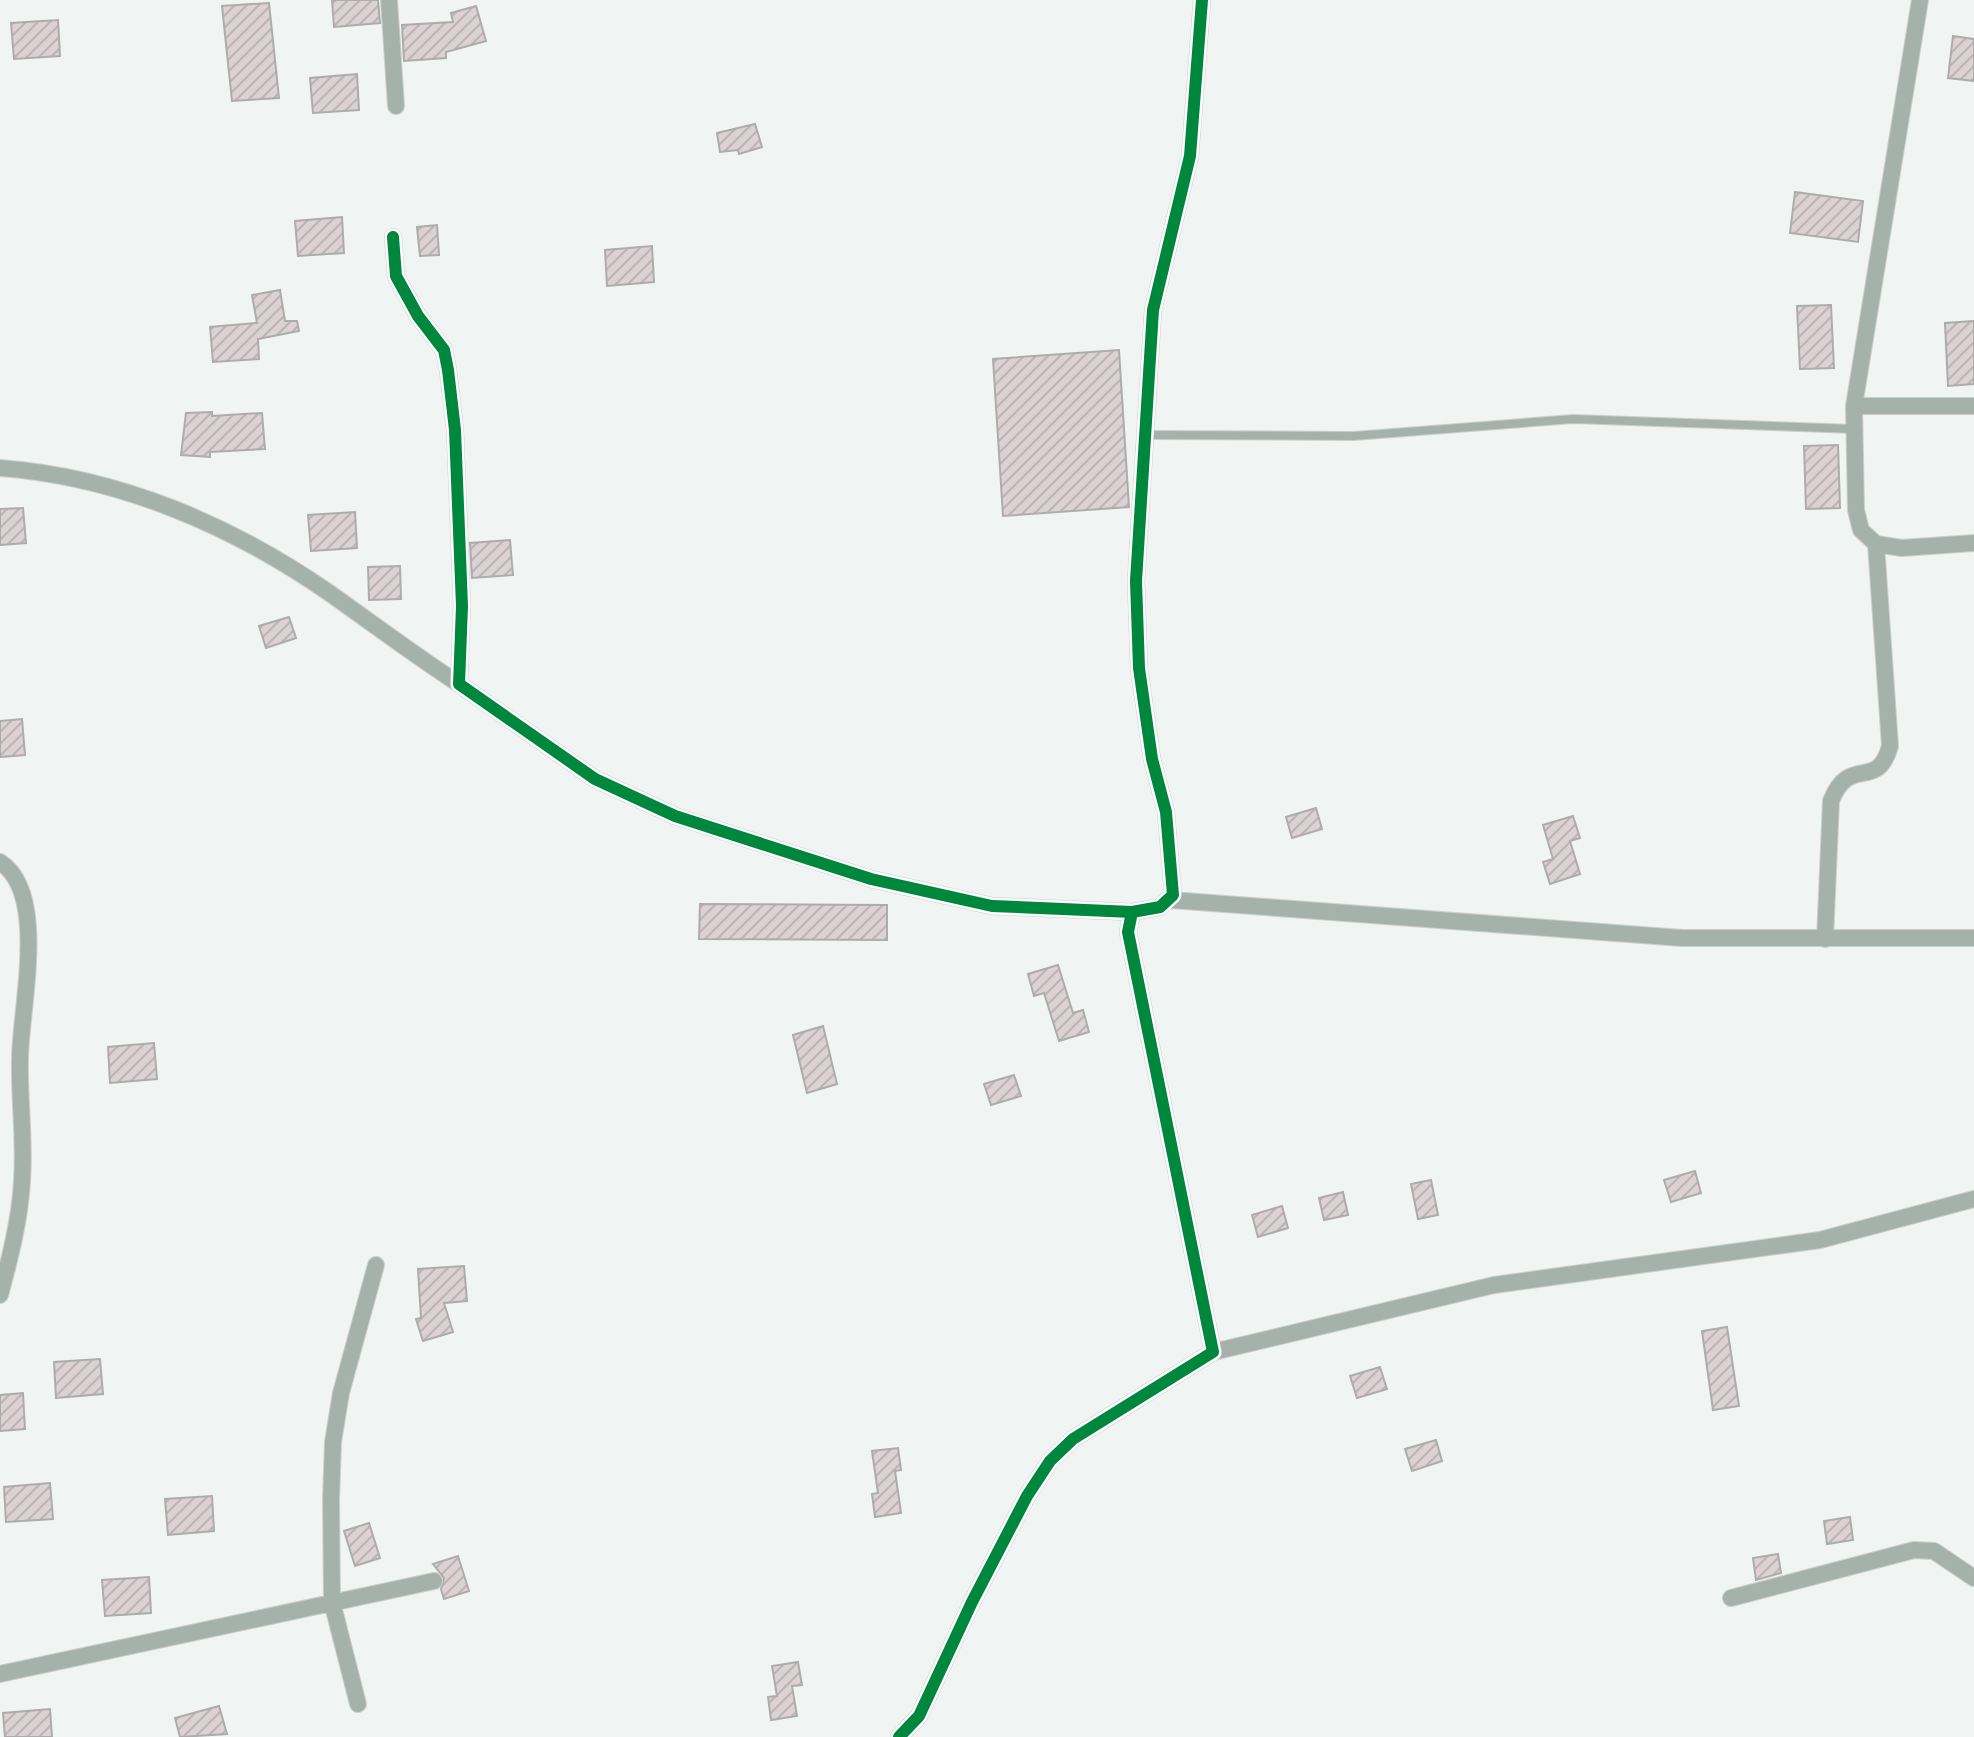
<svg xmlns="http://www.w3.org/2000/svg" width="1974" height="1737" viewBox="0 0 1974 1737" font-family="Quicksand,sans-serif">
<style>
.building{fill:url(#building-hatch);stroke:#acacac;stroke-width:2}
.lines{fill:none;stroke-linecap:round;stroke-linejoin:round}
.service-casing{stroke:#cccecd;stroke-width:10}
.minor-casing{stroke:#cccecd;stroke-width:18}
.service{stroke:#a5b2ac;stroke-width:8}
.minor{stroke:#a5b2ac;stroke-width:16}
.cycleway-casing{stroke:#fff;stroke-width:17}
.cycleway{stroke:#00873e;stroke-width:12}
</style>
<defs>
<pattern id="building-hatch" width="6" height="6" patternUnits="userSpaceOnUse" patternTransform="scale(2)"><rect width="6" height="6" fill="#dcd2d4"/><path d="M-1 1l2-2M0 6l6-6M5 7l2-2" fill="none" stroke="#bbb3b5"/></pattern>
</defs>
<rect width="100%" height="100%" fill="#f0f4f2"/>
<path class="building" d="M332,0H378L380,23L334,27Z
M269,3L279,98L232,101L222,6Z
M476,6L486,41L446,52V58L404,61L402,25L453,22L451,13Z
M58,20L60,56L14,59L11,23Z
M1953,36L1974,39V81L1948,78Z
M357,74L359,110L313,113L310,78Z
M755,124L762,147L739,154L738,150L720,152L717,133Z
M1795,192L1863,201L1858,242L1790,233Z
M342,217L344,253L298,256L295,221Z
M437,225L439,255L420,256L417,227Z
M652,246L654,282L607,286L605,250Z
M280,290L285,321H297L299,331L258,339L259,359L213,362L210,327L257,323L252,295Z
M1831,305L1834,368L1800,369L1797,306Z
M1974,321V384L1948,386L1945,323Z
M1119,350L1129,507L1003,516L993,359Z
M212,412V416L262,413L265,449L210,452V457L181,455L186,413Z
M1838,445L1840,508L1806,509L1804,446Z
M23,508L26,543L0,545V509Z
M355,512L357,548L311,551L308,515Z
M510,540L513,575L472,578L470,543Z
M400,566L401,599L369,600L368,567Z
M289,617L296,638L266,648L259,626Z
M22,719L25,755L0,757V721Z
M1316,808L1322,829L1292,838L1286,817Z
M1573,816L1580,838L1570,841L1580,874L1550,884L1543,862L1553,859L1543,825Z
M700,904L887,905V940L699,939Z
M1058,965L1073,1013L1083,1010L1089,1032L1059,1041L1044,993L1034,996L1028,974Z
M823,1026L837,1084L807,1093L793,1035Z
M154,1043L157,1079L110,1083L108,1047Z
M1014,1075L1021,1096L991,1105L984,1084Z
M1695,1171L1701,1193L1671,1202L1664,1180Z
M1431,1180L1438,1215L1418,1219L1411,1184Z
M1343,1192L1348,1215L1324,1220L1319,1198Z
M1282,1206L1288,1228L1258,1237L1252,1215Z
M464,1266L467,1301L444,1303L453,1332L423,1341L416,1319L421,1318L418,1269Z
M1727,1327L1739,1406L1713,1410L1702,1331Z
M100,1359L103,1394L56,1398L54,1362Z
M1380,1367L1387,1389L1357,1398L1350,1376Z
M23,1393L25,1429L0,1431V1395Z
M1436,1440L1442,1461L1412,1471L1405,1449Z
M898,1448L901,1470L895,1471L901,1513L875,1517L872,1494L878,1493L872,1451Z
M50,1483L53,1519L6,1522L4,1487Z
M212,1496L214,1531L168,1535L165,1499Z
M1850,1517L1853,1540L1827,1544L1824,1521Z
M369,1523L380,1558L355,1566L344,1531Z
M1778,1554L1781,1573L1756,1580L1753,1558Z
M458,1556L469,1591L444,1599L441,1589L444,1578L433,1564Z
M149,1577L151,1613L105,1616L102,1580Z
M798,1662L802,1685L792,1686L797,1716L771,1720L768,1697L777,1696L772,1666Z
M219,1706L227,1734L180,1737L175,1718Z
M50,1709L52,1737H5L3,1713Z"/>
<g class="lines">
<g class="service-casing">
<path id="service" d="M1145,435L1354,436L1573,419L1854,429"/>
</g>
<g class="minor-casing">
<path id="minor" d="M389,0L396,106
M1920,0L1854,406L1856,510L1861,530L1876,544L1902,548L1974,543
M393,237L396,276L418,316L444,350L448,370L455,430L462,606L459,684L595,779L675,816L871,879L992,906L1132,912
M1854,406H1974
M0,468C119,477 231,525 328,592C372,623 414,655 459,684
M0,862C49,893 20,1010 20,1059C19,1100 25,1140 22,1181C20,1219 10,1258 0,1295
M1171,900L1682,938H1974
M1825,939L1831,801C1850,753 1877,793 1890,746L1876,544
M1213,1352L1494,1285L1820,1240L1974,1199
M1731,1598L1914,1550L1934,1551L1974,1578
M0,1674L434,1581
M358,1704L332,1602L331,1500L333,1442L341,1393L376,1265
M899,1737L919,1716L972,1602L1027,1496L1050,1461L1073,1439L1213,1352L1128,932L1132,912L1160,907L1173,895L1166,812L1152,759L1139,668L1136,581L1153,310L1190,156L1202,0"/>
</g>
<use href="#service" class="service"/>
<use href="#minor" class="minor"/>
<g class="cycleway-casing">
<path id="cycleway" d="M393,237L396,276L418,316L444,350L448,370L455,430L462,606L459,684L595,779L675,816L871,879L992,906L1132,912
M899,1737L919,1716L972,1602L1027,1496L1050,1461L1073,1439L1213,1352L1128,932L1132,912L1160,907L1173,895L1166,812L1152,759L1139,668L1136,581L1153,310L1190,156L1202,0"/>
</g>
<use href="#cycleway" class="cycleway"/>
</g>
</svg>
